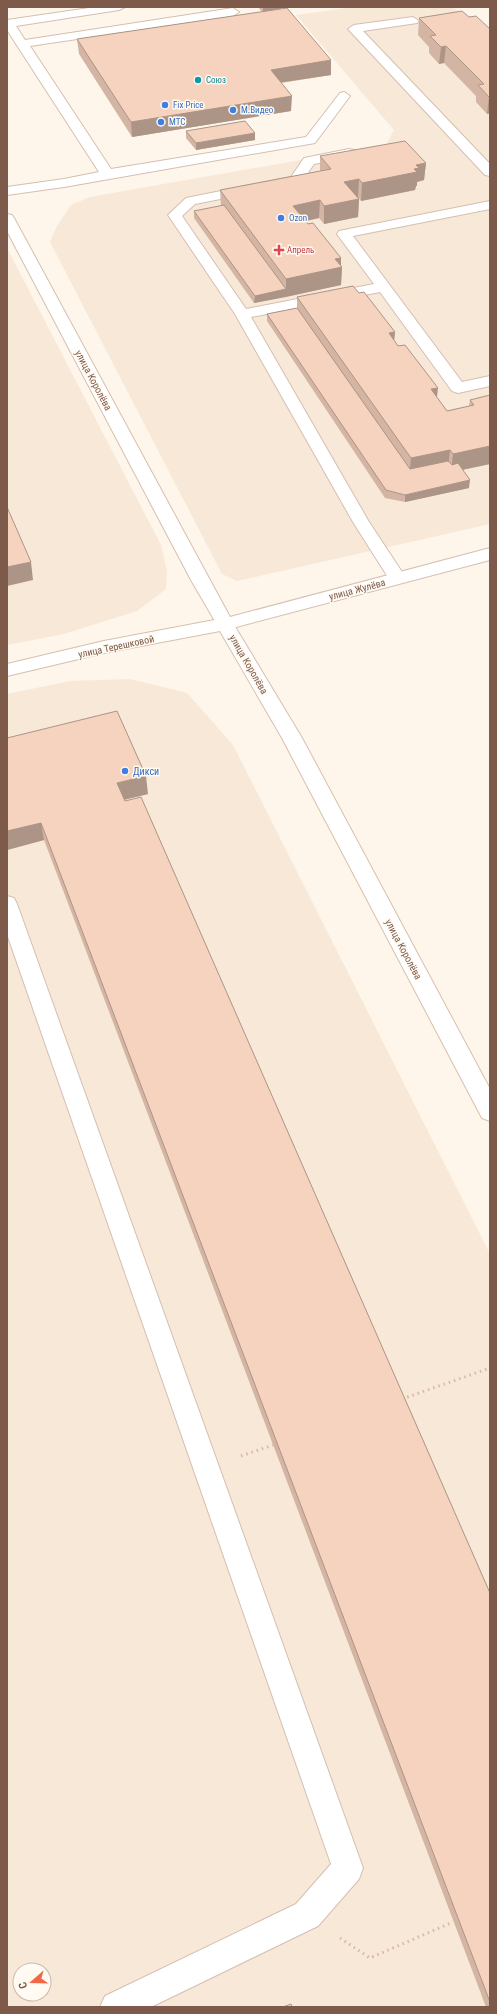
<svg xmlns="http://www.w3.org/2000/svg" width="497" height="2014" viewBox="0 0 497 2014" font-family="'Roboto Condensed',sans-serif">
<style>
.residential{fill:#f7e8d8;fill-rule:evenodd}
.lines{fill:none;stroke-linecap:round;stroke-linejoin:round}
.lane-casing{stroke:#d5bfb1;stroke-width:2}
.street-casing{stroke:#d5bfb1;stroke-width:2}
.secondary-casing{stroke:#d8bfad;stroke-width:2}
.path{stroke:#ddb6a1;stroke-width:3;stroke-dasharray:1.5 4;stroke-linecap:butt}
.lane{fill:#fff;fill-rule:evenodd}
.street{fill:#fff;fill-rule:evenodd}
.secondary{fill:#fff;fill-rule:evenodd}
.wall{fill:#d4b5a4}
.shaded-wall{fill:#ac9486}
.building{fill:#f6d3bf;stroke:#ac9486}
.culture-dot{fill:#0f9aa8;stroke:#fffaf2;stroke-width:1.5}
.shop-dot{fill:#3f7fe0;stroke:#fffaf2;stroke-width:1.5}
.health-dot{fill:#e0444e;stroke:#fffaf2;stroke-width:1.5}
.labels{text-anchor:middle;stroke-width:3;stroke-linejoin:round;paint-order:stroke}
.far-culture-label{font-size:9px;fill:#0d838f;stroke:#fffaf2;text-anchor:start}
.far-shop-label{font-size:9px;fill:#366cbe;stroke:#fffaf2;text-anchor:start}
.far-health-label{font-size:9px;fill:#be3a42;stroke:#fffaf2;text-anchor:start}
.street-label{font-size:10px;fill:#7d5a4a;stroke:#fffaf2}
.shop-label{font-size:10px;fill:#366cbe;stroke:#fffaf2;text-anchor:start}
</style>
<rect width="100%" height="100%" fill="#fef6ea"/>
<path class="residential" d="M355,7H453L490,43V524L237,581L222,574L50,242L57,226L71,205L90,197L386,145L394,130L296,15Z
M7,248L161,545L167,571L166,589L137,611L64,634L7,645Z
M130,679L187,693L233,745L490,1254V2007H7V694L70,681ZM20,1970H44V1994H20Z"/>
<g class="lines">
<g class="lane-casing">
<path id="lane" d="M96,7H125L119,10L16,26L25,40L233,8L239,12L233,16L30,46L111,169L306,137L340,93L344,92L350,96L315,143L64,187L7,195V187L64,179L99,172L7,30V20Z
M413,17L419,21L417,23L363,31L490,164V176L485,175L348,29L354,25Z
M349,149L354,150L356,153L354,156L314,164L301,183L195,204L182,216L246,309L374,284L337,234L339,231L490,201V209L353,236L462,382L490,376V386L458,393L452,391L380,292L251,317L369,522L406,578L403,582L397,584L391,582L353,522L235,314L168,215L186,198L291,177L304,158Z
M7,896L14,898L17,904L363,1868L359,1879L318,1926L151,2007H100L105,1996L296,1904L331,1864L7,934Z"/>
</g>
<g class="street-casing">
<path id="street" d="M7,214L12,215L14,218L230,617L490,548V560L225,630L219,628L191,580L7,231Z"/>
</g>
<g class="secondary-casing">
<path id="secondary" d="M225,618L231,620L302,738L490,1089V1121L482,1118L282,738L220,631L104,653L7,676V664L104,641Z"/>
</g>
<path class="path" d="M402,1399L490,1368
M241,1456L273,1445
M340,1938L370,1958L453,1922"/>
<use href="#lane" class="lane"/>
<use href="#street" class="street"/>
<use href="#secondary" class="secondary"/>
</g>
<path class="wall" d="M258,7H281V9L331,75L281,83L291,111L132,137L79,54L77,39L262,12Z
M469,17L490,29V113L487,114L476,102V96L444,63L439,64L429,53V47L418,35L419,18Z
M186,131L255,133V140L196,150L186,138Z
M320,156L426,163L424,180L417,182V186H416L415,190L361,201L358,197H357L359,199L358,217L324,224L319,218L305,221L341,258V266L342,267L341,285L254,303L194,218V211L221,206L220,190L320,171Z
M359,293L395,332L394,341L447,411L469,406L470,400L490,395V464L463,470L469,488L405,502L385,498L267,321V314L297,308V297Z
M7,738L148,794L124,800L490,1593V2007H486L44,840L7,850Z"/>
<path class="shaded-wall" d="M263,7H281V10L263,13Z
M446,46L444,63L439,64L441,47Z
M331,60V75L270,84L271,70Z
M292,96L291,111L132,137L131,122Z
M490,96V113L487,114L489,97Z
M255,133V140L196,150V143Z
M426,163L424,180L417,182V186H416L415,190L361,201L362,183L414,169L416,165Z
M359,179L358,197L343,200L344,182Z
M359,199L358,217L324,224V206Z
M320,200L319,218L293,224V206Z
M341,258V268L342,267L341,285L286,297V279L335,259Z
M286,289V297L254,303L255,296Z
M395,332L393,351L389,333Z
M438,388L436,406L431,389Z
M490,446V464L451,472L453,454Z
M450,450L448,468L409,477L411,458Z
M470,480L469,488L405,502V495Z
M31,562L33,580L7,586V567Z
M146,776L148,794L119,801L117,783Z
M41,823L44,840L7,850V831Z"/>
<path class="building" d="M287,8L331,60L271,70L292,96L131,122L77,39Z
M462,11L469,17L476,16L490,29V96L489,97L478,85L484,84L446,46L441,47L430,36L436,35L419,18Z
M245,121L255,133L196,143L186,131Z
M405,141L426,163L416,165L419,168L414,169L417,172L362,183L359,179L344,182L359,199L324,206L320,200L293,206L308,224L313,223L341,258L335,259L342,267L286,279L220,190L331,169L320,156Z
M224,205L286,289L255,296L194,211Z
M353,286L359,293L364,292L395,332L389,333L398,346L405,345L438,388L431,389L447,411L474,405L470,400L490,395V446L453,454L450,450L411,458L297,297Z
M297,308L410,469L448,461L452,465L458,463L470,480L405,495L386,490L267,314Z
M7,507L31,562L7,567Z
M117,711L146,776L117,783L125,801L141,797L490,1593V2002L41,823L7,831V738Z
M291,2004L292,2007H283Z"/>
<circle class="culture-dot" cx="198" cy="80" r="4"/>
<g class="shop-dot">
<circle cx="165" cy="105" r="4"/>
<circle cx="233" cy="110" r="4"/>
<circle cx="161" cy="122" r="4"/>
<circle cx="281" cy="218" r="4"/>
<circle cx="125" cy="771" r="4"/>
</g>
<path class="health-dot" d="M277 244h4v4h4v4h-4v4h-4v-4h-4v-4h4z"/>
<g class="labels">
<g class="far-culture-label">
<text x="206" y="83">Союз</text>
</g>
<g class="far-shop-label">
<text x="173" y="108">Fix Price</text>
<text x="241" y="113">М.Видео</text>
<text x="169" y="125">МТС</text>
<text x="289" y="221">Ozon</text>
</g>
<g class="far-health-label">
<text x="287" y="253">Апрель</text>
</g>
<g class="street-label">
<text transform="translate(94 380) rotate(62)" y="4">улица Королёва</text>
<text transform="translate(357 589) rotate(-15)" y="4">улица Жулёва</text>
<text transform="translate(116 646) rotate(-12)" y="4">улица Терешковой</text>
<text transform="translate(249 664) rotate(60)" y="4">улица Королёва</text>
<text transform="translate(404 949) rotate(62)" y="4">улица Королёва</text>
</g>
<g class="shop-label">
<text x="133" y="775">Дикси</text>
</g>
</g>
<rect width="497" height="2014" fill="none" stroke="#7d5a4a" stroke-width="16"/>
<g transform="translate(32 1982) rotate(250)"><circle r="19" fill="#fffaf2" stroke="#cbbaaf"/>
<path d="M0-3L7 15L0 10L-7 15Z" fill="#f26746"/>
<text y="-6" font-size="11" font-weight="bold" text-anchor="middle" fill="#7d5a4a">С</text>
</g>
</svg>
